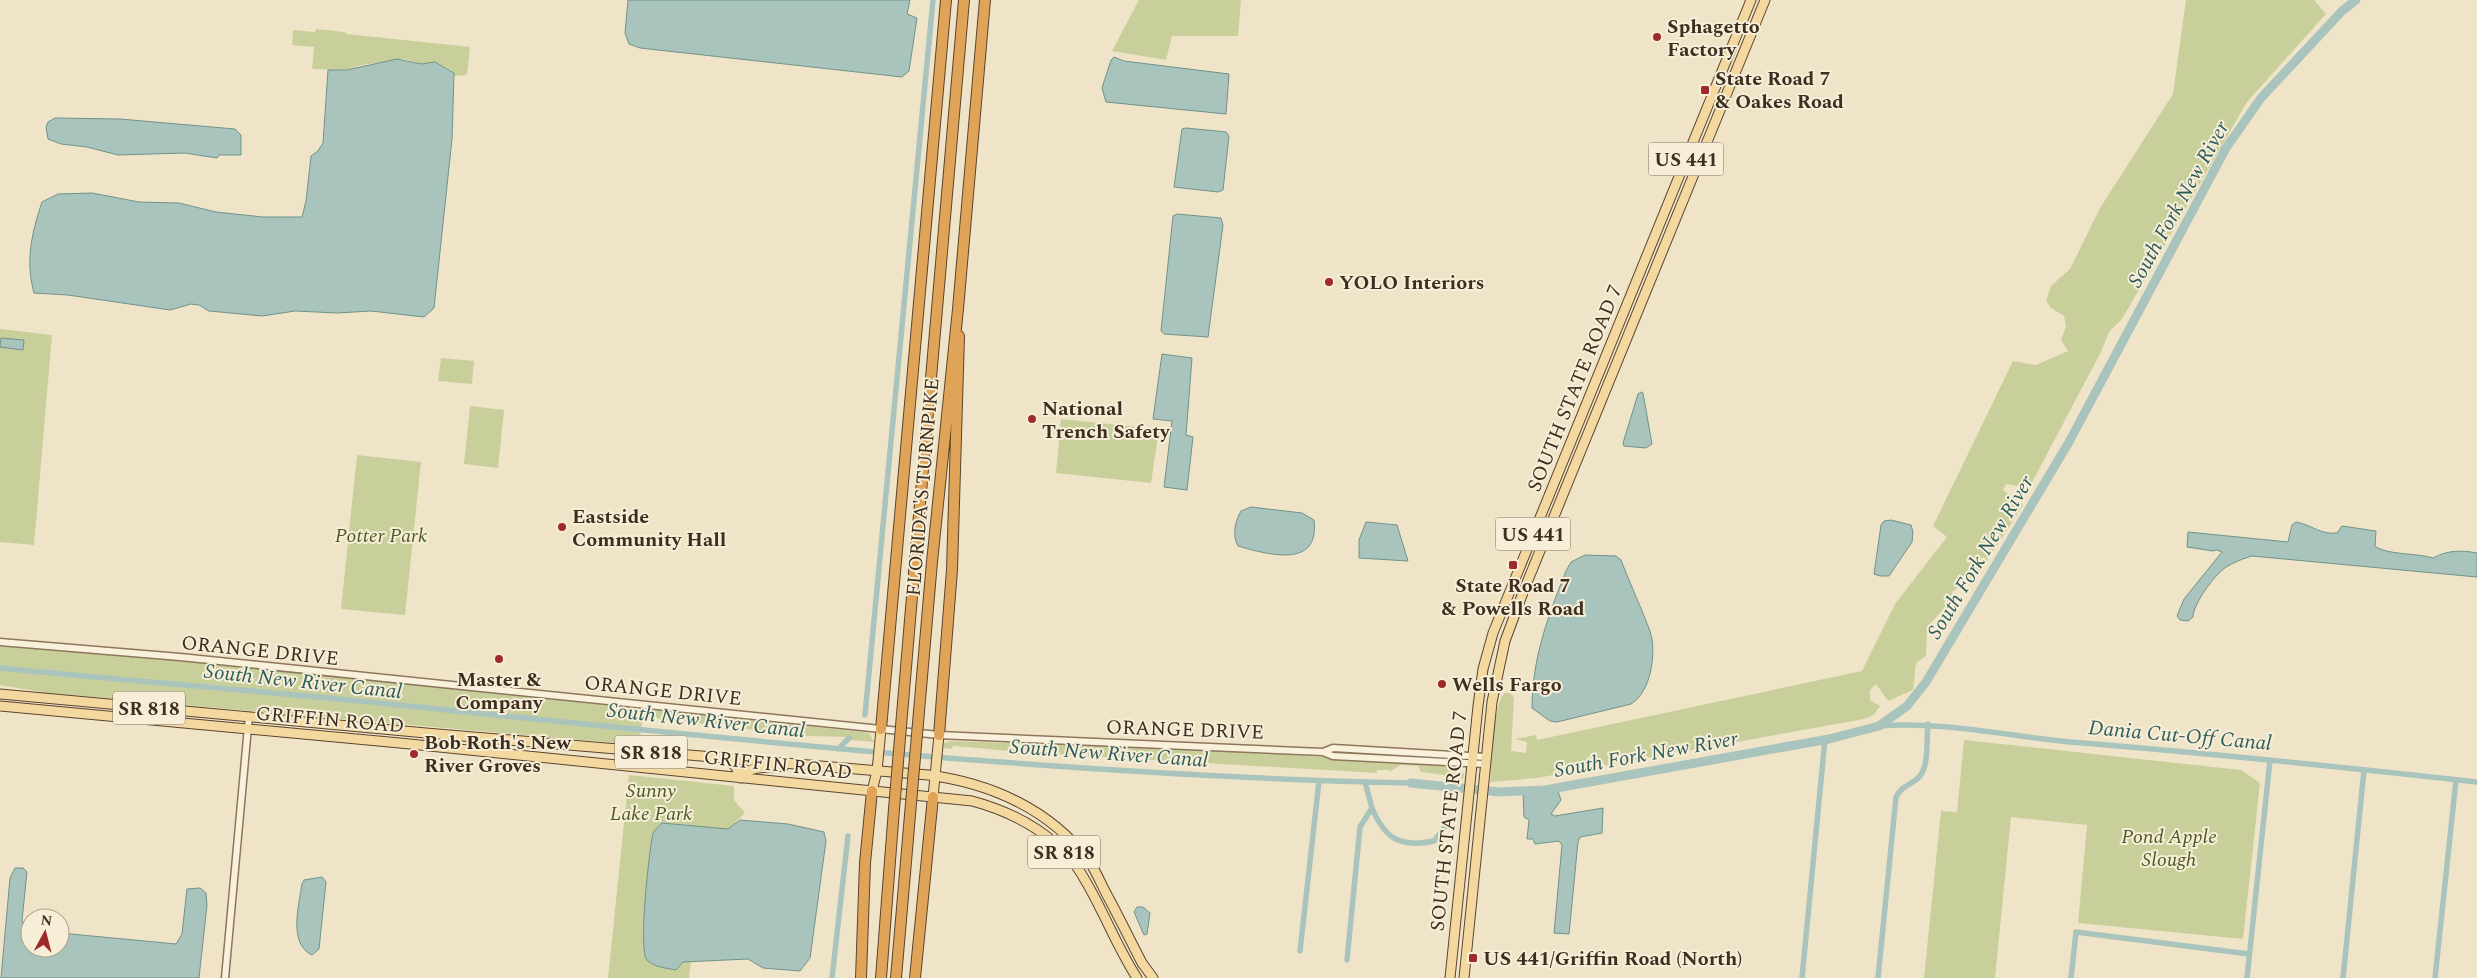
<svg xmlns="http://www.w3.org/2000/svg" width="2477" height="978" viewBox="0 0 2477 978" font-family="Spectral,serif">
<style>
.green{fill:#c9cf9b}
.water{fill:#a9c4bc;stroke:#6f938a}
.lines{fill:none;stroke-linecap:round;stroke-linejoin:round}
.canal{stroke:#a9c4bc;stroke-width:5.5}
.river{stroke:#a9c4bc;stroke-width:9}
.minor-casing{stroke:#8d765c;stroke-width:9}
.major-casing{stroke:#5b4430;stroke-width:11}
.highway-casing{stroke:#5b4430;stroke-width:12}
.minor{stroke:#faf1dc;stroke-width:6}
.major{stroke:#f3d9a0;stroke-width:9}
.highway{stroke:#e0a458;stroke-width:10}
.highway-bridge-casing{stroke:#5b4430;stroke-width:12;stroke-linecap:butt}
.highway-bridge{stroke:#e0a458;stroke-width:10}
.poi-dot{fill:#9e2a2b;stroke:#f7eed8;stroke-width:2}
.labels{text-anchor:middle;stroke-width:4;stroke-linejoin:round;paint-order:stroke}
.shield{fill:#f7eed8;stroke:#756857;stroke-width:1}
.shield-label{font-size:19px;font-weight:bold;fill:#3d2e20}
.poi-label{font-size:20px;font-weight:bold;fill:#3d2e20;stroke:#f7eed8;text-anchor:start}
.street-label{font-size:20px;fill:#3d2e20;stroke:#f7eed8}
.park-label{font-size:20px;font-style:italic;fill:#4d5a26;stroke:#f7eed8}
.water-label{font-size:21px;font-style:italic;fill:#2f5d5a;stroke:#f7eed8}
</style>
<rect width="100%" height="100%" fill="#f0e4c8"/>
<path class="green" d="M1139,0H1241L1238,36H1172L1166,60L1112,51Z
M2186,0H2314L2326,14L2247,102L2122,319L2109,332L2100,354L2029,488L2006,484L2003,490L2023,505L1980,572L1953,591L1948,604L1927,627L1926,656L1916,663L1913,690L1888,701L1876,684L1870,690V700L1880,706L1874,715L1864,719L1537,778L1490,782C1492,765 1492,702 1505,693H1510L1514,698L1511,751L1526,753L1527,742L1515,739L1536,735L1537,740L1862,671L1895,604L1947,537L1933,526L2013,361L2036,365L2068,351L2061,340L2066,326L2064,316L2051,308L2046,301L2051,286L2070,269L2100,208L2173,94Z
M316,29L344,32L347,34L470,47L467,75L454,76L451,70L435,62L421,64L404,59L362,65L347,70L312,69L314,47L292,45L293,30L315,32Z
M0,329L52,335L34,545L0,542Z
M441,358L474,361L472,384L438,381Z
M470,406L504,410L498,468L464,464Z
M1061,419L1159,429L1151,483L1056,473Z
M357,455L421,462L405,615L341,609Z
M0,646L38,647L609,703L869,733L874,742L851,740L848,737L807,736L643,717L639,745L47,693L0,685Z
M1964,740L2241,770L2260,783L2243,939L2078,923L2087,825L2011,817L1995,978H1924L1941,811L1957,812Z
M951,741L1192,749L1450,765L1458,768L1464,774L1463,780L1459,777L1421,772L1418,766L1401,765L1389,772V770H1377V773L1032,753L954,746L951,749L943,748L944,743Z
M629,775L734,786V800L745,813L728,829L663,823L653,832L645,906L683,962L691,961L689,978H608Z"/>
<path class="water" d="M628,0H910L907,14L917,18L909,71L902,77L640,48L629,44L625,33Z
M1114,57L1124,61L1229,74L1226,114L1106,102L1102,88L1111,60Z
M397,59L421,64L435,62L454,73L452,139L434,308L424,317L371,311L337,313L295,311L262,316L209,311L199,305L191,304L170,310L68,295L34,293C25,261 32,232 42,202L58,194L92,193L139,202L179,203L216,212L263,217H302L306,201L311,156L318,151L323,143L328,70H347Z
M55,118L120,119L235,129L241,135V155H219L217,158L185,153L118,155L87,147L61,144L48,139L46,127L48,122Z
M1186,128L1226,132L1229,136L1223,190L1218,192L1174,187L1182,129Z
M1177,214L1221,218L1223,225L1208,337L1164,334L1161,331L1173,216Z
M1,338L24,340L23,350L0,347Z
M1162,354L1192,358L1186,435L1193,437L1187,490L1164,487L1172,421L1153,419Z
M1641,392L1643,393L1652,444L1646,448L1624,446L1623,443L1638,394Z
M1251,507L1302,513L1314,520C1320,569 1269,555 1238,546C1232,536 1235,521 1241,511Z
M1891,520L1911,525L1913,532L1912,542L1889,576H1880L1874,574L1881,525L1884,521Z
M1366,522L1397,525L1408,561L1359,558V540Z
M2296,522C2312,525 2321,535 2337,533L2342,526L2376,531L2375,546C2386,555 2417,553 2433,558C2448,550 2461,550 2477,553V577L2252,556C2242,559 2235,562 2228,566C2216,572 2193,604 2193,617L2188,621L2180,620L2177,616L2184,599L2222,552L2217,550L2213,551L2187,547L2188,532L2288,542L2292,525Z
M1585,555L1616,556L1621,560C1630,584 1641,607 1650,631C1657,653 1651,692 1631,704L1557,722L1550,721L1532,708C1532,659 1548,616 1566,571L1571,562Z
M1545,790L1558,791L1561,800L1551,814L1555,816L1603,808L1602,833L1580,837L1578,842L1569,934L1554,933L1562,845L1559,841L1535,844L1533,839H1527L1529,820L1524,817L1523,791Z
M740,820L788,824L824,832L826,841L810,958L800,971L763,968L748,959L683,962L676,970C666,968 654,967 647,960C638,951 649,851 653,834C654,830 659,826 662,823L728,829Z
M15,868H23L27,872L22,920L24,928L30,929V948H60V933L176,944L182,934L187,889L200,888L206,893L207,905L199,978H1L10,878Z
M322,877L326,882L319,949L312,955C288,944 299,905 302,884L304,880Z
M1137,907H1143L1150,913L1147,934L1144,935L1134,912Z"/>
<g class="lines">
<path class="canal" d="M0,668C139,682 279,692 418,707C748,741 1079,776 1411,783
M865,715L933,0
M1879,726C1944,721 2006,736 2071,742C2206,753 2342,767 2477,782
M838,749L849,738
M1372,808C1385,839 1400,848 1434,841L1449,822
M1300,951L1319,781
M1347,960L1360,827L1372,808L1365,782
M832,978L848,836
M1802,978L1825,739
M1878,978L1896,797C1901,787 1908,786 1917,779C1930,769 1926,739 1928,724
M2071,978L2076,932L2249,954
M2247,978L2270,760
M2343,978L2364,770
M2435,978L2456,780"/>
<path class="river" d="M1411,783L1500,792L1545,790L1829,739L1879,726L1907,706L1926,682L2069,442L2226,148L2261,98L2342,11L2356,0"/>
<g class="minor-casing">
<path id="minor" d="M0,642L180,657L939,735L1323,752L1333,756L1485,764
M1323,752L1333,748L1486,757
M225,978L249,716"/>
</g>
<g class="major-casing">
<path id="major" d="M0,694L426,733L928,775C990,783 1050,809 1089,861C1096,871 1101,884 1107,895C1119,917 1130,940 1142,963L1153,978
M0,706L400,743L972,801C1017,813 1062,838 1085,880C1104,912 1117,947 1137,978
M726,758L736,767L740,778
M740,778C749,765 769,768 784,766
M872,791L877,771L881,729
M933,797L939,735
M1450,978L1478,706L1483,669L1493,633L1751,0
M1464,978L1492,702L1505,641L1524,590L1765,0"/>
</g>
<g class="highway-casing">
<path id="highway" d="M915,561L964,0
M932,562L958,309L985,0
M881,729L946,0
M939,735L952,570L959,336
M861,978L865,863L872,791
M881,978L894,809
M896,978L910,815
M915,978L933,797"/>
</g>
<use href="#minor" class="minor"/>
<use href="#major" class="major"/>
<use href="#highway" class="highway"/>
<g class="highway-bridge-casing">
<path id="highway-bridge" d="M894,809L915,561
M910,815L932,562"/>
</g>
<use href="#highway-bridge" class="highway-bridge"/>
</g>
<g class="poi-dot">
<circle cx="1657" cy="37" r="5"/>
<rect x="1700" y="85" width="10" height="10" rx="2.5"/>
<circle cx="1329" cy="282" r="5"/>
<circle cx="1032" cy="419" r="5"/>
<circle cx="562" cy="527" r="5"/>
<rect x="1508" y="560" width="10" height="10" rx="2.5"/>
<circle cx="499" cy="659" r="5"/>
<circle cx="1442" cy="684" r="5"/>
<circle cx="414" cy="754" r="5"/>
<rect x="1468" y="953" width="10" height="10" rx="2.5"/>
</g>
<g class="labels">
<g class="shield">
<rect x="1648.5" y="142.5" width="75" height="33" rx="4"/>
<rect x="1495.5" y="517.5" width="75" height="33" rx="4"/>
<rect x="113" y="691.5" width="72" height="33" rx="4"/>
<rect x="615" y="735.5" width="72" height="33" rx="4"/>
<rect x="1028" y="835.5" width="72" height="33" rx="4"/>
</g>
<g class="shield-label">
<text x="1686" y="166">US 441</text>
<text x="1533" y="541">US 441</text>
<text x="149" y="715">SR 818</text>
<text x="651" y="759">SR 818</text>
<text x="1064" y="859">SR 818</text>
</g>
<g class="poi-label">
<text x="1667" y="33">Sphagetto<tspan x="1667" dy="23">Factory</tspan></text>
<text x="1715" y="85">State Road 7<tspan x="1715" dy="23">&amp; Oakes Road</tspan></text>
<text x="1339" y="289">YOLO Interiors</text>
<text x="1042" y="415">National<tspan x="1042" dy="23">Trench Safety</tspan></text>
<text x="572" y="523">Eastside<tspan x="572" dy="23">Community Hall</tspan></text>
<text x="1513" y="592" text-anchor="middle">State Road 7<tspan x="1513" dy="23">&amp; Powells Road</tspan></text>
<text x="499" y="686" text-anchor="middle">Master &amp;<tspan x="499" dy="23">Company</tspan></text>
<text x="1452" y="691">Wells Fargo</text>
<text x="424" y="749">Bob Roth's New<tspan x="424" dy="23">River Groves</tspan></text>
<text x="1483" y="965">US 441/Griffin Road (North)</text>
</g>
<g class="street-label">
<text transform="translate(1574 388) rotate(-68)" y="7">SOUTH STATE ROAD 7</text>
<text transform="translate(922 487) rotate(-85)" y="7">FLORIDA'S TURNPIKE</text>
<text transform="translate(260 650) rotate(6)" y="7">ORANGE DRIVE</text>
<text transform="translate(663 690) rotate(6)" y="7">ORANGE DRIVE</text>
<text transform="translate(330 719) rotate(5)" y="7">GRIFFIN ROAD</text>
<text transform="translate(1185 729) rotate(2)" y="7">ORANGE DRIVE</text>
<text transform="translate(778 764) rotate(6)" y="7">GRIFFIN ROAD</text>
<text transform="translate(1448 821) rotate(-84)" y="7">SOUTH STATE ROAD 7</text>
</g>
<g class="park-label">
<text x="381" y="542">Potter Park</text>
<text x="651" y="797">Sunny<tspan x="651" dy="23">Lake Park</tspan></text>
<text x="2169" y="843">Pond Apple<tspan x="2169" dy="23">Slough</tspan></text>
</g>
<g class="water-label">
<text transform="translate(2178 204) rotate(-61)" y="7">South Fork New River</text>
<text transform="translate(1980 557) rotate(-59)" y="7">South Fork New River</text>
<text transform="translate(303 681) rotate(6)" y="7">South New River Canal</text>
<text transform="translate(706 720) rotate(6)" y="7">South New River Canal</text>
<text transform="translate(2180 735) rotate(5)" y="7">Dania Cut-Off Canal</text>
<text transform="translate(1109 753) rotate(4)" y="7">South New River Canal</text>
<text transform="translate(1646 754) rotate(-10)" y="7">South Fork New River</text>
</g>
</g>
<g transform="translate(45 933) rotate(7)"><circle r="24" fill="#f7eed8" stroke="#ada18e"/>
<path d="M0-4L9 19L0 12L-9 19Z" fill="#9e2a2b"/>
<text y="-8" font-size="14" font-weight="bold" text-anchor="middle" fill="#3d2e20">N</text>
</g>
</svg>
